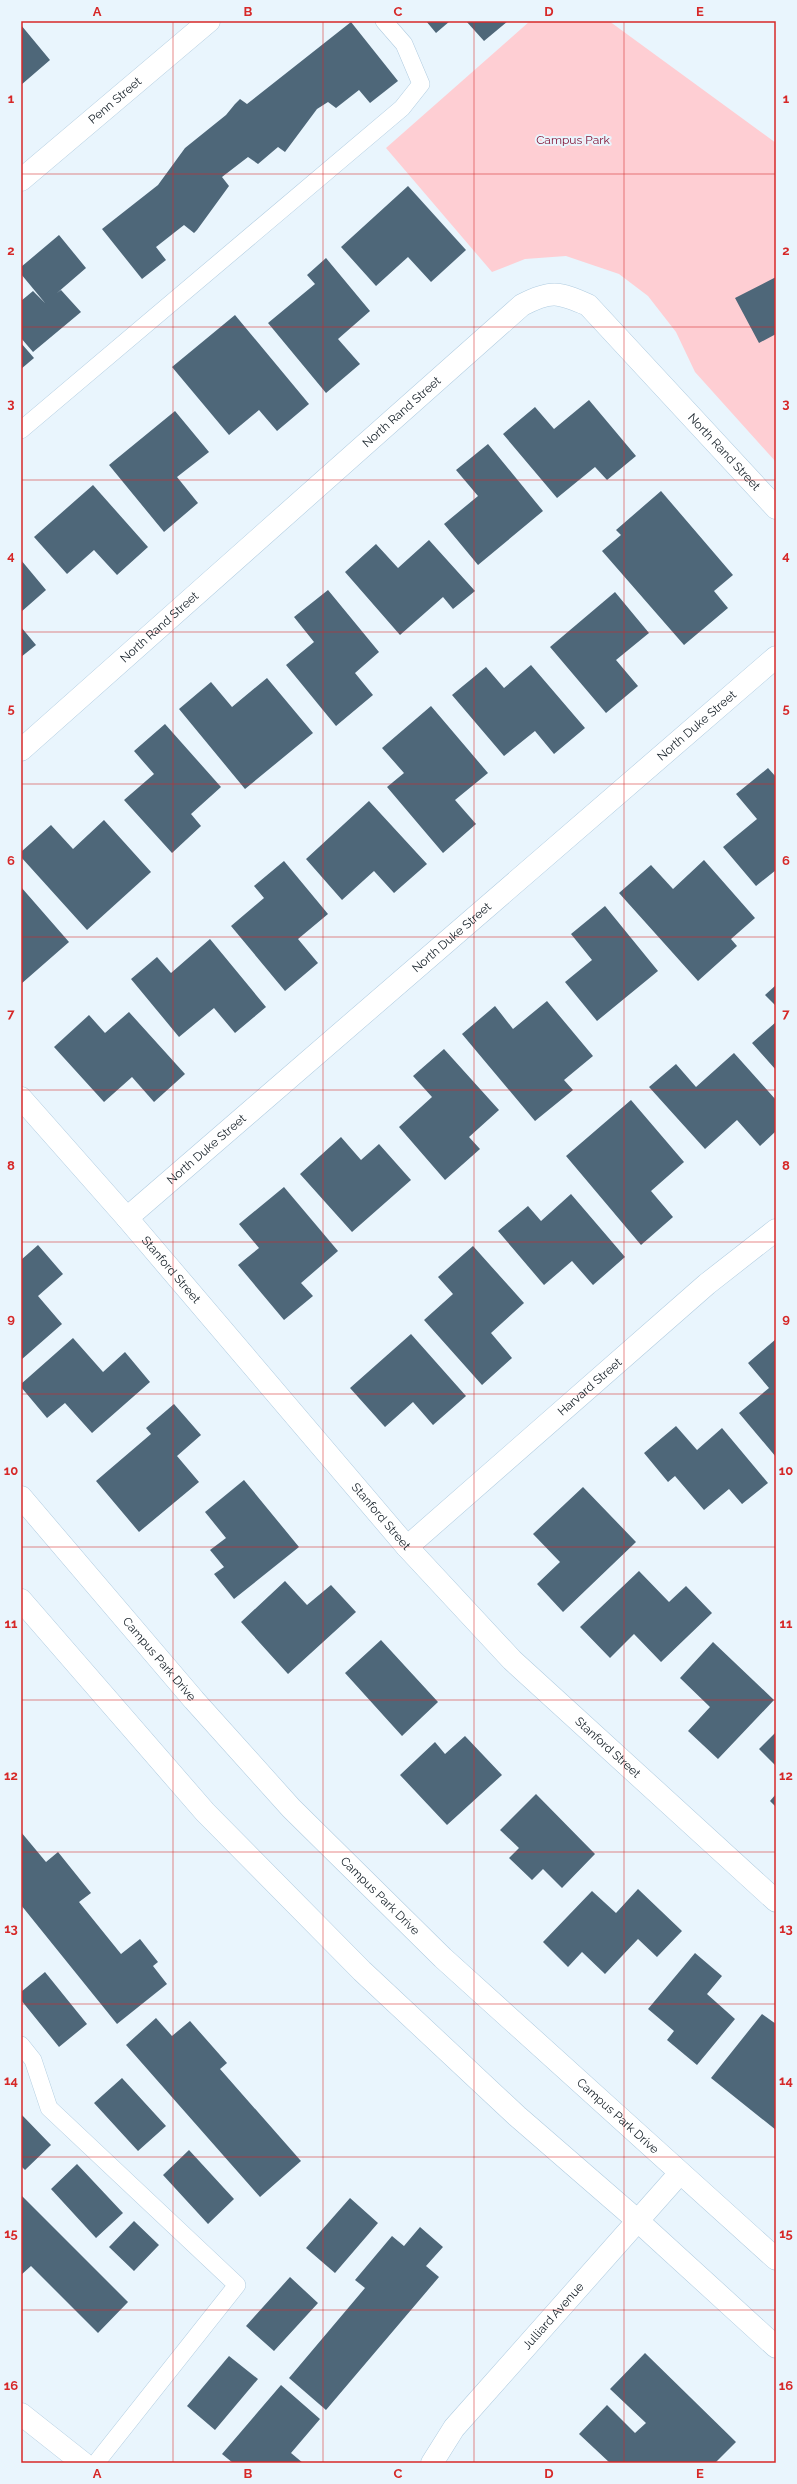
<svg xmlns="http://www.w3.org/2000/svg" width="797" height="2484" viewBox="0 0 797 2484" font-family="Raleway,sans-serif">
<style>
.green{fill:#feced3}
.building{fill:#4e6779}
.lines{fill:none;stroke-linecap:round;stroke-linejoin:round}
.service-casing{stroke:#b0cce0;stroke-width:18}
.minor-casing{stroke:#b0cce0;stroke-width:23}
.tertiary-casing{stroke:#b0cce0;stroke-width:23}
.service{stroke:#fff;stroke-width:17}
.minor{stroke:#fff;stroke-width:22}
.tertiary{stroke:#fff;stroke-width:22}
.grid{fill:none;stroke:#d62828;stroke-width:1;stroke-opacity:0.55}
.labels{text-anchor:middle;stroke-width:4;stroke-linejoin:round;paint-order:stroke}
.street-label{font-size:12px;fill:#172129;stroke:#e9f5fd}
.park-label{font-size:12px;fill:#7f0e30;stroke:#e9f5fd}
.neatline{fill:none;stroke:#d62828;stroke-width:1.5}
.grid-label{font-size:13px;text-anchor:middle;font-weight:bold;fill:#d62828}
</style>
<rect width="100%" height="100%" fill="#e9f5fd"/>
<path class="green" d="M530,21H609L776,143V462L695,372L676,332L648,296L619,274L566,256L525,259L492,272L386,148Z"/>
<path class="building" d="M426,21H450L436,33Z
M466,21H508L484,41Z
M351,22L398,81L370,103L359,90L336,108L328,102L317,109L285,152L278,147L258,164L248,157L222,177L229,186L197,230L194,233L184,225L156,247L166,260L142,279L102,229L158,185L185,148L226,115L235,104L240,99L247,104Z
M21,25L50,60L21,85Z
M408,186L466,250L431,282L408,257L376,286L341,247Z
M59,235L86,268L57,293L61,290L81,312L33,352L21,338V301L33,291L45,303L21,274V267Z
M326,258L370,311L338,339L360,364L326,393L268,323L315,284L307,275Z
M776,277V334L759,343L735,298Z
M235,315L309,404L277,431L259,410L229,435L172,367Z
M21,343L34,358L21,369Z
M589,400L636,456L607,480L595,467L557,498L503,434L535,407L554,429Z
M175,411L209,452L177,477L198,503L164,532L109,465Z
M488,444L543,511L478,565L444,524L478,496L456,470Z
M93,485L148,547L117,575L94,550L67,574L34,537Z
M661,491L733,575L714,591L728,608L684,645L602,551L621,535L616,530Z
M429,540L475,591L453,609L443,597L400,635L345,572L376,544L398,568Z
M21,560L46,590L21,612Z
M328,590L379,652L355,673L373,695L336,726L286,665L314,642L294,617Z
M615,592L649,633L616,660L638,686L606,713L550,647Z
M21,627L36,645L21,657Z
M531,665L585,728L554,754L535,731L504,756L452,695L486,667L504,688Z
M267,678L313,733L245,789L179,709L211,682L232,707Z
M431,706L488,773L455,800L476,824L443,853L387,787L404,773L382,748Z
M165,724L221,787L191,814L201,826L172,853L124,800L154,774L134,751Z
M768,768L776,777V870L756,886L723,847L757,819L736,794Z
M369,801L427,864L394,893L374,871L342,900L306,859Z
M104,820L151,872L87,930L21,857V852L51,825L73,849Z
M704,860L755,918L731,939L737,946L698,981L619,893L651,865L673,889Z
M284,861L328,914L298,939L318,963L285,991L231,926L264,898L254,886Z
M21,887L69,942L21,984Z
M605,906L658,971L597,1021L565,982L592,960L571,934Z
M210,939L266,1007L235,1033L214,1008L179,1037L131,979L157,957L171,973Z
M776,985V1006L765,995Z
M547,1001L593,1056L564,1080L573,1090L535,1121L462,1034L495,1006L513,1029Z
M129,1012L185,1074L154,1102L132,1077L104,1102L54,1047L89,1015L105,1033Z
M776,1022V1070L752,1043Z
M444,1049L499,1110L469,1137L480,1149L445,1180L399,1127L432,1097L413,1076Z
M734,1053L776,1100V1131L760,1146L737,1120L705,1149L649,1087L676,1064L696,1087Z
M631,1100L684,1162L651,1191L673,1217L641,1245L566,1156Z
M341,1137L361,1160L379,1144L411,1180L352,1232L300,1174Z
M284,1187L338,1251L301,1283L313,1296L284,1320L238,1265L259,1248L239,1224Z
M571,1194L625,1257L593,1285L572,1261L544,1285L498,1231L528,1206L541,1221Z
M38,1245L63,1274L38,1296L62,1324L21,1360V1260Z
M473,1246L524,1303L491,1333L512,1358L482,1385L424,1320L453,1294L438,1277Z
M411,1334L466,1396L433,1425L413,1402L385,1427L350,1388Z
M73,1338L103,1372L125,1352L150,1382L92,1433L65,1403L47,1418L21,1387V1384Z
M776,1339V1457L739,1413L769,1388L748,1363Z
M174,1404L201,1435L177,1456L199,1482L139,1532L96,1481L151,1434L146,1428Z
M676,1426L697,1450L722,1428L768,1483L742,1504L729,1489L704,1510L675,1476L668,1482L644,1453Z
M244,1480L299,1547L234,1599L214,1574L224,1567L210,1550L226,1538L205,1512Z
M583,1487L636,1542L563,1612L537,1584L560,1562L533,1534Z
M639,1571L669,1602L686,1586L712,1613L661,1662L634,1634L610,1658L580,1627Z
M285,1581L307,1605L331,1585L356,1612L288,1674L241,1622Z
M381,1640L438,1702L402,1736L345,1673Z
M713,1642L774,1700L718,1759L688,1731L710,1707L680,1678Z
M776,1732V1766L759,1749Z
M465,1736L502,1775L447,1825L400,1775L435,1742L445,1754Z
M536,1794L595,1854L562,1888L543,1869L532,1880L509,1858L519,1848L500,1830Z
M776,1794V1807L770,1801Z
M21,1832L46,1862L58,1852L91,1893L79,1902L121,1954L140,1939L158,1962L153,1966L167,1984L117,2024L21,1905Z
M638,1889L682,1931L657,1957L638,1939L605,1974L582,1952L568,1967L543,1942L592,1891L616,1913Z
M695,1953L722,1976L707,1994L735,2019L697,2065L667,2040L674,2031L648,2009Z
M45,1972L87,2024L59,2047L21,2000V1992Z
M762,2014L776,2024V2130L711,2078Z
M156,2018L172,2036L190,2021L227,2063L220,2069L301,2161L260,2197L126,2045Z
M122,2078L166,2126L138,2151L94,2103Z
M21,2114L51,2145L25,2170L21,2166Z
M189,2150L234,2199L208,2224L163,2175Z
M77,2164L123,2213L96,2238L51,2189Z
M21,2195L128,2302L98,2333L31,2266L21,2275Z
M350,2198L378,2223L335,2273L306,2248Z
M134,2221L159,2245L134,2271L109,2247Z
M420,2227L443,2247L426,2266L439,2277L326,2410L289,2378L365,2288L355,2280L392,2236L404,2246Z
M290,2277L318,2303L274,2351L246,2326Z
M645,2353L736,2442L715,2463H610L579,2434L607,2405L635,2433L646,2423L610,2389Z
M229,2356L258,2379L215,2430L187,2406Z
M281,2385L320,2419L291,2453L303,2463H233L222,2454Z"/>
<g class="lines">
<g class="service-casing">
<path id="service" d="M21,430L402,108L421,84L404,44L384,21
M21,2045L33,2060L49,2108L237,2285L96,2463"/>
</g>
<g class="minor-casing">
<g id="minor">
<path id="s1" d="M21,180L209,21"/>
<path id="s2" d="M21,750L522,305C551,290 558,292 588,305L776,508"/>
<path id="s3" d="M21,1098L127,1218L407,1547L512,1660L776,1901"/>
<path id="s4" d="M127,1218L776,657"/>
<path id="s5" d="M407,1547L707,1284L776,1230"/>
<path d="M21,2414L83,2463"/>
<path id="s6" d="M432,2463L454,2428L680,2173"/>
</g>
</g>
<g class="tertiary-casing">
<g id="tertiary">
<path id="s7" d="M21,1497L194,1700L291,1808L443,1958L776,2259"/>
<path d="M21,1600L205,1812L362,1971L517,2116L638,2221L776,2347"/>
</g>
</g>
<use href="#service" class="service"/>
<use href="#minor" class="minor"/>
<use href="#tertiary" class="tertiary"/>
</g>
<path class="grid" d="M173,21V2463M323,21V2463M474,21V2463M624,21V2463M21,174H776M21,327H776M21,480H776M21,632H776M21,784H776M21,937H776M21,1090H776M21,1242H776M21,1394H776M21,1547H776M21,1700H776M21,1852H776M21,2004H776M21,2157H776M21,2310H776"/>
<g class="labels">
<g class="street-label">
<text dy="4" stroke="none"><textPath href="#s1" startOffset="123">Penn Street</textPath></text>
<text dy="4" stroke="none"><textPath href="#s2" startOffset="509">North Rand Street</textPath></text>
<text dy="4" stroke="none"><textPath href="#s2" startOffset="940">North Rand Street</textPath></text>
<text dy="4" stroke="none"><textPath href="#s2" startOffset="185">North Rand Street</textPath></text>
<text dy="4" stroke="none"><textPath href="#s4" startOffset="753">North Duke Street</textPath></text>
<text dy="4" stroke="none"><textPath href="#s4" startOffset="429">North Duke Street</textPath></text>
<text dy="4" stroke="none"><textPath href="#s4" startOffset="105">North Duke Street</textPath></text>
<text dy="4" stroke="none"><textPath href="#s3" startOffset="228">Stanford Street</textPath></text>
<text dy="4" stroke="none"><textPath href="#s5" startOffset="243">Harvard Street</textPath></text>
<text dy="4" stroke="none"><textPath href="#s3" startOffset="552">Stanford Street</textPath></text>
<text dy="4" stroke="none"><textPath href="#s7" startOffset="213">Campus Park Drive</textPath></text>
<text dy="4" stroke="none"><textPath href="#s3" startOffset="876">Stanford Street</textPath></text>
<text dy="4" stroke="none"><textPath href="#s7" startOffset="537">Campus Park Drive</textPath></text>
<text dy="4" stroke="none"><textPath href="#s7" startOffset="861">Campus Park Drive</textPath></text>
<text dy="4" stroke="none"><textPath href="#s6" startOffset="191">Julliard Avenue</textPath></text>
</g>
<g class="park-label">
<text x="573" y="144">Campus Park</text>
</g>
</g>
<rect width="797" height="2484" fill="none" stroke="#e9f5fd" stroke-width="44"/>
<rect x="22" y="22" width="753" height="2440" class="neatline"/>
<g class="grid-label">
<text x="97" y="16">A</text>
<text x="248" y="16">B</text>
<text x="398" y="16">C</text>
<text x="549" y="16">D</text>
<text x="700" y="16">E</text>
<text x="11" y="103">1</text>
<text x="786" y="103">1</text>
<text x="11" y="255">2</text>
<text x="786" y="255">2</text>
<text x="11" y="408">3</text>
<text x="786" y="408">3</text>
<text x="11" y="560">4</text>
<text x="786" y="560">4</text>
<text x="11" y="713">5</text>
<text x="786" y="713">5</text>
<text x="11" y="865">6</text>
<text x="786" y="865">6</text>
<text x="11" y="1018">7</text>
<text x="786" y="1018">7</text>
<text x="11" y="1170">8</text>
<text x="786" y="1170">8</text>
<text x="11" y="1323">9</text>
<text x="786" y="1323">9</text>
<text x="11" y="1475">10</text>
<text x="786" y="1475">10</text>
<text x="11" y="1628">11</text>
<text x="786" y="1628">11</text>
<text x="11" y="1780">12</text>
<text x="786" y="1780">12</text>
<text x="11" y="1933">13</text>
<text x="786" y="1933">13</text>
<text x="11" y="2085">14</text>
<text x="786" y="2085">14</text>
<text x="11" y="2238">15</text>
<text x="786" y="2238">15</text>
<text x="11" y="2390">16</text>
<text x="786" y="2390">16</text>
<text x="97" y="2478">A</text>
<text x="248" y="2478">B</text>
<text x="398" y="2478">C</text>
<text x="549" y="2478">D</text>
<text x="700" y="2478">E</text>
</g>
</svg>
